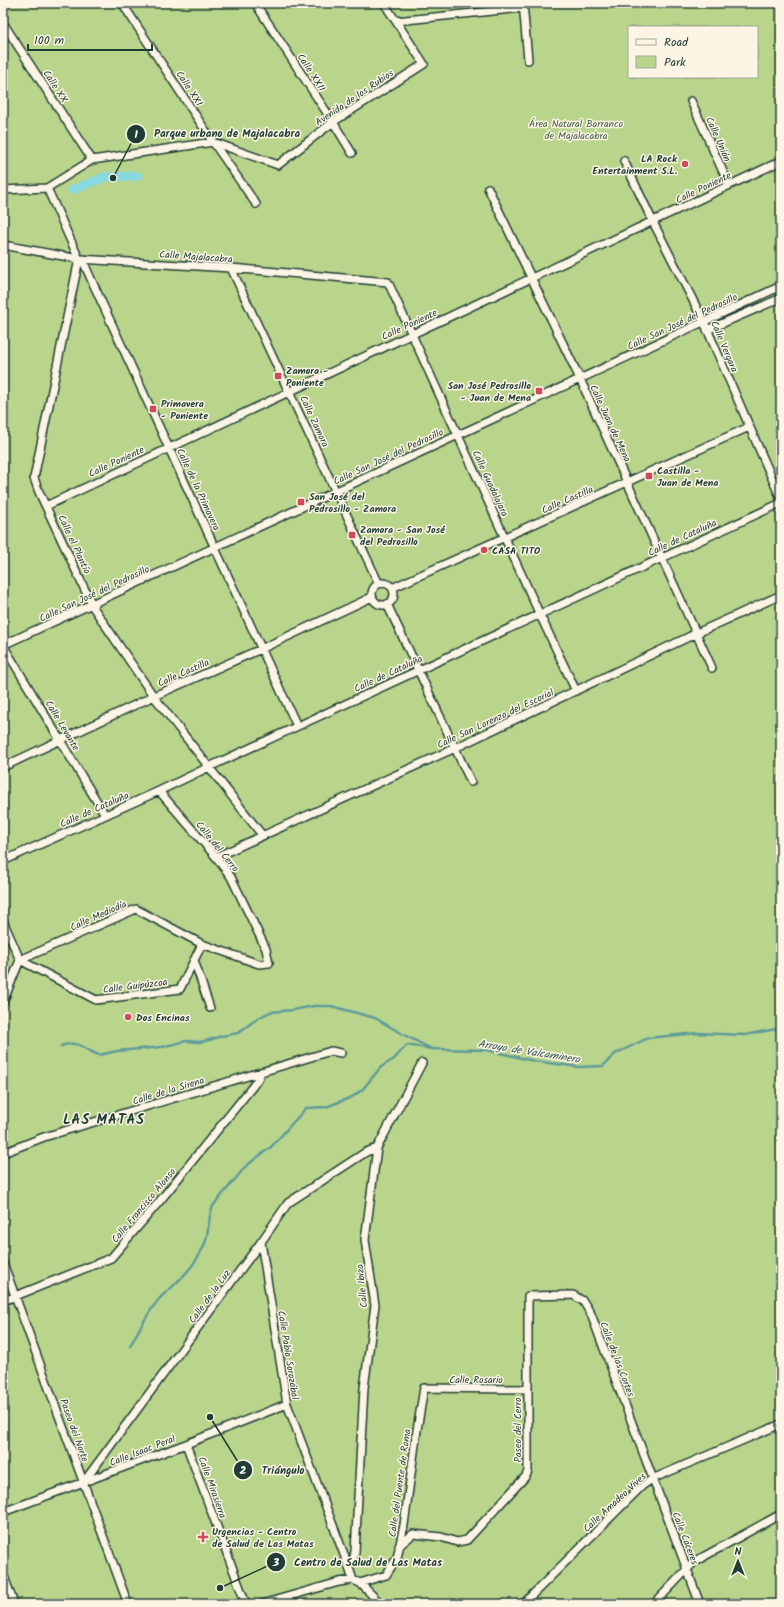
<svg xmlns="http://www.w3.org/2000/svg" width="784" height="1607" viewBox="0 0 784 1607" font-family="Kalam,sans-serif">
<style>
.green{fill:#b9d48b;stroke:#6c8860;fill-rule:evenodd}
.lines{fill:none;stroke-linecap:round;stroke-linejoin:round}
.stream{stroke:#5e9b9b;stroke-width:2.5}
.canal{stroke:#88d9e0;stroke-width:9}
.street-casing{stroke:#1f3d34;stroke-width:10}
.street{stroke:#fcf5e5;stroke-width:7}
.poi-dot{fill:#d1495b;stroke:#fcf5e5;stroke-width:1.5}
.labels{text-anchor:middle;stroke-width:3;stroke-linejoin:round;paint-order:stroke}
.street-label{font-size:10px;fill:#1f3d34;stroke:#fcf5e5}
.park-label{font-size:10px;fill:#3e5b45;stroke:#fcf5e5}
.poi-label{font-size:10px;font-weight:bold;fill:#1f3d34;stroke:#fcf5e5;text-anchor:start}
.water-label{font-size:11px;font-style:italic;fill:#345c56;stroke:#fcf5e5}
.district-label{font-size:14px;font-weight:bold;letter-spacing:1px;fill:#1f3d34;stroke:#fcf5e5}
.leader{fill:none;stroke:#1f3d34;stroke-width:1.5}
.callout-dot{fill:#1f3d34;stroke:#fcf5e5;stroke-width:1.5}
.mark-label{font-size:12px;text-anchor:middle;font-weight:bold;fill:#fff}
.callout-label{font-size:11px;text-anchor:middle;font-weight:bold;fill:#1f3d34;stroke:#fcf5e5;stroke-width:3;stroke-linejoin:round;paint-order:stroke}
</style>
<rect width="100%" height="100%" fill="#fcf5e5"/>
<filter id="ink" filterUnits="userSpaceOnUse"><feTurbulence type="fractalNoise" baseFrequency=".025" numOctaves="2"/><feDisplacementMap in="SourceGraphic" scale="8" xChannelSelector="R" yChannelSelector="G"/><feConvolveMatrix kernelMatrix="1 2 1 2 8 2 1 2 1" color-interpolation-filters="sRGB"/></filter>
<g filter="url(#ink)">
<path class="green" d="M3,3H781V1604H3ZM629,27H757V77H629Z"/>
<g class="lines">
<path class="stream" d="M61,1046C81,1039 83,1050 99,1055L117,1051L162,1047L186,1041L200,1042L209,1040L222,1036L238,1033L258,1018L270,1012L293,1010L314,1006H331L375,1018L406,1036L430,1048
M130,1346C139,1330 148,1311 161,1297C167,1291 174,1286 179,1280C189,1271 197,1260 203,1248C210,1235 207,1219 213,1206L246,1166L271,1147L306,1108L326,1107L352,1097L362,1090L381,1067L394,1059L407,1045L432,1049L487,1050L534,1061L579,1067L603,1066L615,1054L648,1038L697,1033L745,1035L781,1028"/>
<path class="canal" d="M72,190L105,177L138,176"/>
<g class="street-casing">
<path id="street" d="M122,3L213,142L256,204
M255,3L333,122L352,153
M523,3L528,60
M396,21L523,8
M3,23L92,160
M691,101L729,185
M624,161L653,222L704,322L781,499
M47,188L79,259L34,478L39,492L93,607L152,694L262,835
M488,188L580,379L712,668
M3,190L47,188L92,160L213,142L278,165L333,122L424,64L384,3
M3,245L79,259L231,268L388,282L540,615L576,691
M84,259V263L91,279L297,726
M231,268L379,584
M707,330L781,298
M46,506L781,161
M372 594a11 11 0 1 1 22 0a11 11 0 1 1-22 0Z
M392,588L749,427
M387,604L471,782
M3,645L781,286
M3,645L105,815
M3,767L154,696L261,649L372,597
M216,857L455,748L697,633L781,595
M3,861L159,791L209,767L781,503
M3,921L20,960
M20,960L96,1000L180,989L202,944
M194,960L210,1008
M3,1002L20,960L136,909L202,944L259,964L269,963L266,949L231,877L216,857L159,791
M3,1153L44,1137L331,1051L341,1053
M261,1242L287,1404L348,1565L353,1580
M3,1263L128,1604
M3,1301L111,1258L159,1202L253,1086L259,1077L261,1072
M186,1444L246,1604
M83,1483L261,1242L288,1203L366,1152L377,1148
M3,1512L186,1444L287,1404
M399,1546L413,1534L441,1537L457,1542L467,1540L526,1476L528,1471V1296L573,1295L583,1301L591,1314L700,1604
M348,1565L353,1561L355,1552L364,1388L375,1305L365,1240L377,1148L422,1063
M3,1574L14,1604
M360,1583L386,1575L397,1558L404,1525L417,1430L424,1388L527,1389
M262,1604L339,1582L353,1580L360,1583L381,1604
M523,1604L642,1486L652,1479L781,1424
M654,1604L694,1562L781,1514"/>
</g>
<use href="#street" class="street"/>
</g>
</g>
<g class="poi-dot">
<circle cx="685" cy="164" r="4"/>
<rect x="274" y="372" width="8" height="8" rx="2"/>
<rect x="535" y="387" width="8" height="8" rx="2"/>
<rect x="149" y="405" width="8" height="8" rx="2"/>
<rect x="645" y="472" width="8" height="8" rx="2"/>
<rect x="297" y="498" width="8" height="8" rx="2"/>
<rect x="348" y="531" width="8" height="8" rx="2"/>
<circle cx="484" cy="550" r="4"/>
<circle cx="128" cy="1017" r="4"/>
<path d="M201 1531h4v4h4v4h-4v4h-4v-4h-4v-4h4z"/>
</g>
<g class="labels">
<g class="street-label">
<text transform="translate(312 72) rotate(57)" y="4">Calle XXII</text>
<text transform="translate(56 86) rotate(57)" y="4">Calle XX</text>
<text transform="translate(190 88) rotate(57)" y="4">Calle XXI</text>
<text transform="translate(354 97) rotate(-34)" y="4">Avenida de los Rubios</text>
<text transform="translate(719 139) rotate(66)" y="4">Calle Unión</text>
<text transform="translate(703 187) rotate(-26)" y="4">Calle Poniente</text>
<text transform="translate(196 256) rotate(4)" y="4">Calle Majalacabra</text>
<text transform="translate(682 321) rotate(-25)" y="4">Calle San José del Pedrosillo</text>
<text transform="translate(409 324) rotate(-25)" y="4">Calle Poniente</text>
<text transform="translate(725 346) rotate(67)" y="4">Calle Vergara</text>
<text transform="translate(315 421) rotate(65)" y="4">Calle Zamora</text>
<text transform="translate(611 423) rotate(65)" y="4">Calle Juan de Mena</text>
<text transform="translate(388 456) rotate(-25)" y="4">Calle San José del Pedrosillo</text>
<text transform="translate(116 461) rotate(-25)" y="4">Calle Poniente</text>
<text transform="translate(491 483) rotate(65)" y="4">Calle Guadalajara</text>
<text transform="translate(199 489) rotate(65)" y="4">Calle de la Primavera</text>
<text transform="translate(567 499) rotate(-24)" y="4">Calle Castilla</text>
<text transform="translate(682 537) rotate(-25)" y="4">Calle de Cataluña</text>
<text transform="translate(75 544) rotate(65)" y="4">Calle el Plantío</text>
<text transform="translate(94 593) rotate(-25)" y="4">Calle San José del Pedrosillo</text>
<text transform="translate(183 672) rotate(-24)" y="4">Calle Castilla</text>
<text transform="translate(388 673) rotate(-25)" y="4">Calle de Cataluña</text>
<text transform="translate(495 718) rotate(-25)" y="4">Calle San Lorenzo del Escorial</text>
<text transform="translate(63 725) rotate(59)" y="4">Calle Levante</text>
<text transform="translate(94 809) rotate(-24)" y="4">Calle de Cataluña</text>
<text transform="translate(218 846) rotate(51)" y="4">Calle del Cerro</text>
<text transform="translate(98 915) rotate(-24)" y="4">Calle Mediodía</text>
<text transform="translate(135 985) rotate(-7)" y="4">Calle Guipúzcoa</text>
<text transform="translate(168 1090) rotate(-17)" y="4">Calle de la Sirena</text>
<text transform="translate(143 1205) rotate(-50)" y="4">Calle Francisco Alonso</text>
<text transform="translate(361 1286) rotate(-96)" y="4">Calle Ibiza</text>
<text transform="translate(209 1296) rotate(-54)" y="4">Calle de la Luz</text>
<text transform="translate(289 1355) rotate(81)" y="4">Calle Pablo Sorozábal</text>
<text transform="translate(618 1359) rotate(69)" y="4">Calle de las Cortes</text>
<text x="476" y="1383">Calle Rosario</text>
<text transform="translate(75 1430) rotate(70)" y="4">Paseo del Norte</text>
<text transform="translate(517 1430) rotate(-90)" y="4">Paseo del Cerro</text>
<text transform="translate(142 1450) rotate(-21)" y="4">Calle Isaac Peral</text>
<text transform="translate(399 1483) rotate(-82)" y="4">Calle del Puente de Roma</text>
<text transform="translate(213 1487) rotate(70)" y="4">Calle Mirasierra</text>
<text transform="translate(614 1502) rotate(-43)" y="4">Calle Amadeo Vives</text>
<text transform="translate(686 1538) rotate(69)" y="4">Calle Cáceres</text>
</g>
<g class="park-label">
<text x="576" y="127">Área Natural Barranco<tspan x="576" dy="12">de Majalacabra</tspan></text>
</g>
<g class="poi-label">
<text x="677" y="162" text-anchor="end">LA Rock<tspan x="677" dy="12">Entertainment S.L.</tspan></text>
<text x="286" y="374">Zamora -<tspan x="286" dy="12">Poniente</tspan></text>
<text x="531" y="389" text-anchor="end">San José Pedrosillo<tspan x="531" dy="12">- Juan de Mena</tspan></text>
<text x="161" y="407">Primavera<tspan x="161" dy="12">- Poniente</tspan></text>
<text x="657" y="474">Castilla -<tspan x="657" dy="12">Juan de Mena</tspan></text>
<text x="309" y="500">San José del<tspan x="309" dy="12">Pedrosillo - Zamora</tspan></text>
<text x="360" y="533">Zamora - San José<tspan x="360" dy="12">del Pedrosillo</tspan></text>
<text x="492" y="554">CASA TITO</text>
<text x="136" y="1021">Dos Encinas</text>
<text x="212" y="1535">Urgencias - Centro<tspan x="212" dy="12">de Salud de Las Matas</tspan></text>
</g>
<g class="water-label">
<text transform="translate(529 1051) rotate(9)" y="4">Arroyo de Valcaminero</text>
</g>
<g class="district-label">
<text x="104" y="1124">LAS MATAS</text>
</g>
</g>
<path class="leader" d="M113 178L136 134M210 1417L243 1470M220 1588L276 1562"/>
<g class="callout-dot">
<circle cx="113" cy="178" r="4"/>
<circle cx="210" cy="1417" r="4"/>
<circle cx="220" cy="1588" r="4"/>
<circle cx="136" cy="134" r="10"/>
<circle cx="243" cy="1470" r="10"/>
<circle cx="276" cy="1562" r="10"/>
</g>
<g class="mark-label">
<text x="136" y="138">1</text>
<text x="243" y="1474">2</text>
<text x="276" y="1566">3</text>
</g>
<g class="callout-label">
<text x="227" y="137">Parque urbano de Majalacabra</text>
<text x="283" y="1474">Triángulo</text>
<text x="368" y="1566">Centro de Salud de Las Matas</text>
</g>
<rect width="784" height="1607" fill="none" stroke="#fcf5e5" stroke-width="16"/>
<rect x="8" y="8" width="768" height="1591" fill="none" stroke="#1f3d34" stroke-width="1.5" filter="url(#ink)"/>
<rect x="628" y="26" width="130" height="52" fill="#fcf5e5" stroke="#a4ab9e"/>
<rect x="636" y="39" width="20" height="6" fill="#fcf5e5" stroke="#a4ab9e"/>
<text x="664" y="46" font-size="12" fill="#1f3d34">Road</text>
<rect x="636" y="56" width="20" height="12" fill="#b9d48b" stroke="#a4ab9e"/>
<text x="664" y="66" font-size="12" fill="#1f3d34">Park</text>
<g transform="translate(738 1561)" stroke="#fcf5e5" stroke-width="3" paint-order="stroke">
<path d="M0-3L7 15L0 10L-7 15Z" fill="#1f3d34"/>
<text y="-6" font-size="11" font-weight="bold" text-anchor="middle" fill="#1f3d34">N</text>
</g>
<path d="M28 44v6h124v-6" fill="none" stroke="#1f3d34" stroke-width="2"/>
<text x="34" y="44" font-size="12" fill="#1f3d34" stroke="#fcf5e5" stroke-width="3" paint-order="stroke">100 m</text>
</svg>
